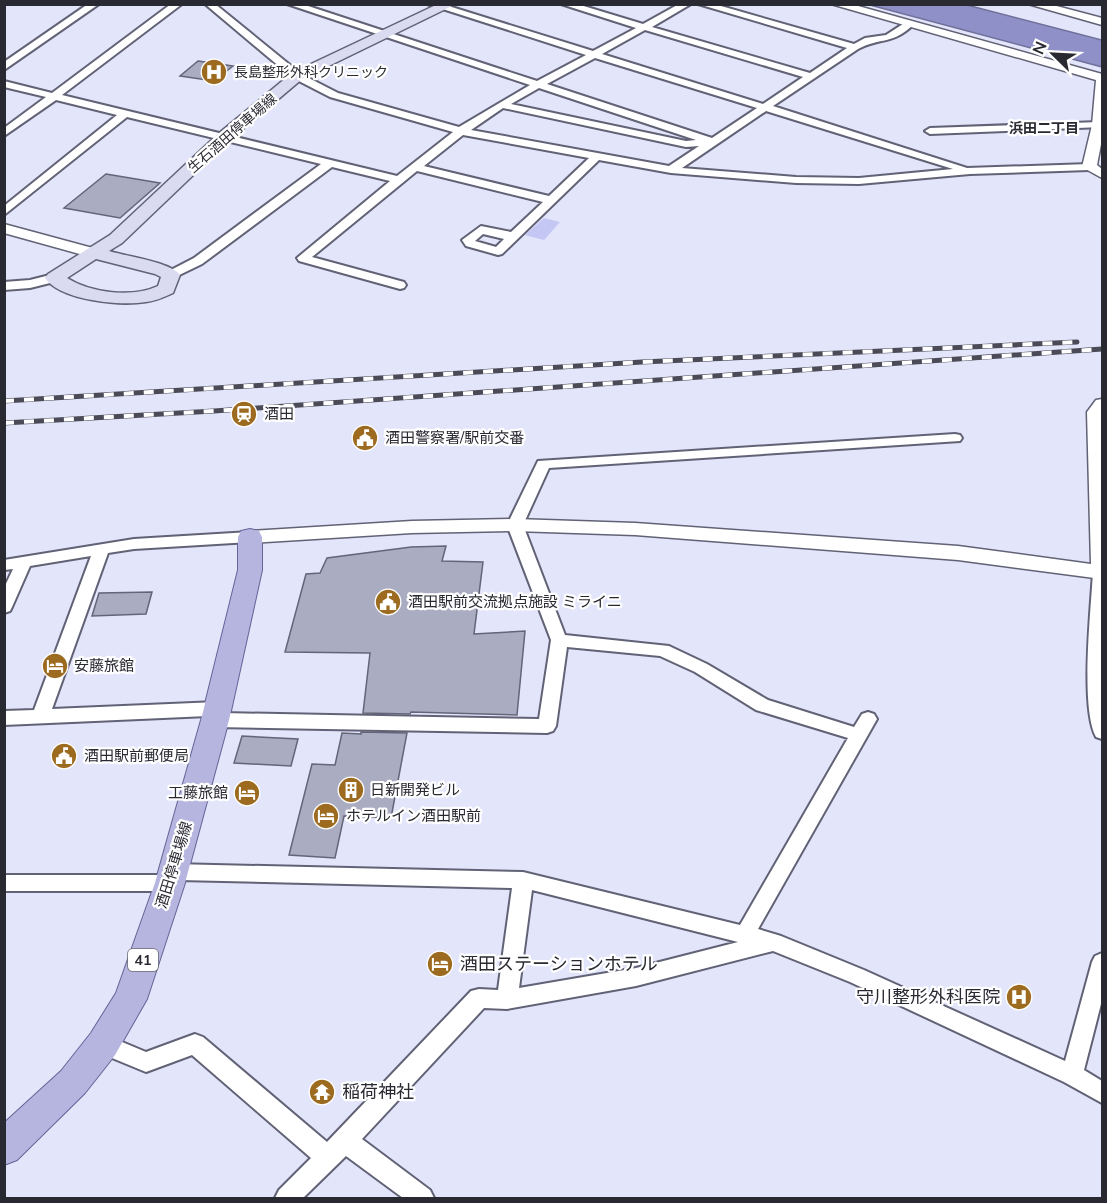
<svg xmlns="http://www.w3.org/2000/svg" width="1107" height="1203" viewBox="0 0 1107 1203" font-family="Mulish,'Noto Sans JP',sans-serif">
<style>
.green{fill:#c4c7f4}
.water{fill:#8e90c7;stroke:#70719a;stroke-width:1.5}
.building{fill:#aaacc1;stroke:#636578;stroke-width:1.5}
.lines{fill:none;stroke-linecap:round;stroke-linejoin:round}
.minor-casing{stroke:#616275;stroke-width:4}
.tertiary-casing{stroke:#616275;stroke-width:3}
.secondary-casing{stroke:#616275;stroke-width:3}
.primary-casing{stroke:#646496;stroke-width:2}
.minor{fill:#fff;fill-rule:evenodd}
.tertiary{fill:#fff;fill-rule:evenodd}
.secondary{fill:#dadaf0;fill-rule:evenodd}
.primary{fill:#b5b5e0;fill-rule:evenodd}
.rail-casing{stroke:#4a4b56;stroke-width:5}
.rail{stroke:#fff;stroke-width:4;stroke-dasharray:10;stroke-linecap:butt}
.labels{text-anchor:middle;stroke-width:4.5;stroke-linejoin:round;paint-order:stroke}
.far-poi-label{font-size:14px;fill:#292932;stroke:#fff;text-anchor:start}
.far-neighbourhood-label{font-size:14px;font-weight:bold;fill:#292932;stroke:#fff}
.far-street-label{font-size:14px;fill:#292932;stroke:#fff}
.shield{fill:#fff;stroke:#696970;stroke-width:1.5}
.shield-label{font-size:14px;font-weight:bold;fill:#292932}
.poi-label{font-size:15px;fill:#292932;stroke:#fff;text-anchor:start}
.street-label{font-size:15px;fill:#292932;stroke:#fff}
.near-poi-label{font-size:18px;fill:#292932;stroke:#fff;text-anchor:start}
</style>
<rect width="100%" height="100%" fill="#e3e5fb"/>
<path class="green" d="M544,218L560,222L544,240L525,235Z"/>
<path class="water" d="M870,5H967L1102,40V67Z"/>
<path class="building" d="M198,61L233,66L214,81L180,76Z
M106,174L160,183L120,218L64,208Z
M446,546L442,561L483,562L474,634L525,631L517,715L411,712L410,714L363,713L370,653L285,652L306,574L320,573L327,558L411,547Z
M152,592L146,614L92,616L99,593Z
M361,732L407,733L391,818L344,816L335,858L289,855L312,764L335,765L342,733L361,734Z
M242,736L298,739L291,766L234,763Z"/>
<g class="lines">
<g class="minor-casing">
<path id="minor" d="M88,4H99L4,70V62Z
M171,4H182L62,95L397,176L453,132L330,97L293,78L205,4H215L301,74L338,93L459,127L530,85L287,4H302L537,81L586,55L427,4H442L593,51L636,28L561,4H577L643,24L679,4H691L652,27L810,73L847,48L698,4H714L854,44L865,38L886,35L906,22L914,24C893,45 881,37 858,49L773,106L967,168L1089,164L1095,167L1089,170L970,174L859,184L796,183L671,173L599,160L502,254L498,255L466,246L462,240L481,226L511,232L543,202L417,171L312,257L404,282L406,285L404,288L400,289L299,261L297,258L390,181L332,167L202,264L171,279L165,275L167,272L194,258L321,164L127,117L4,215V206L117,115L56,100L4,136V128L46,97L4,87V81L52,93ZM645,30L803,77L763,104L602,54ZM595,58L757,108L712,138L547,84ZM539,88L696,140L686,141L511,104ZM503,108L686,147L699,146L669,166L471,130ZM766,111L953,169L859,178L796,177L682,168ZM463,135L589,158L549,196L424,166ZM483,234L504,239L496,247L475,241Z
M1099,122L1102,123V127L930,134L925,131L930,128Z
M54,274L60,278L58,281L30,288L4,290V282L30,280Z
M955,434L960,435L962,438L960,441L549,468L523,525L565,635L669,646L707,664L768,700L854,727L862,714L868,712L874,714L877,719L758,929L781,936L864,970L1065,1061L1092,962L1095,956L1102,953V1000L1084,1070L1102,1081V1103L1064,1082L850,982L773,951L636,986L507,1009L484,1008L362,1139L430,1190L434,1198H403L346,1156L303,1198H275L279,1190L311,1158L192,1055L146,1072L95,1051L92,1044L95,1037L103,1034L146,1052L195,1034L203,1037L327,1142L471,991L479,989L498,990L512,888L179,880L180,883L177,889L170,891H4V875H164L163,872L166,866L173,864L523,872L740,925L848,738L756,710L695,672L660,656L567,647L556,726L553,731L547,733L215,727L209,725L206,720L208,716L4,725V711L34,710L91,556L30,566L12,607L10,611L4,613V588L13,569L4,570V560L134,539L250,532L258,537L250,542L134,549L108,553L52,709L217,702L223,704L226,709L223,713L539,719L551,640L507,525L538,461ZM532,890L738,942L636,968L519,988Z
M1101,567H1102V739L1096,737C1080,708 1091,609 1093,572L1095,568Z"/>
</g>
<g class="tertiary-casing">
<path id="tertiary" d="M831,4H851L1102,74V139L1097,165L1102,169V178L1082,167L1092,125L1096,80Z
M1028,4H1049L1102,18V25Z
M4,224L100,250L102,253L94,258L4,233Z
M1102,399V579L958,560L635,535L515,531L412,533L250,543L243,542L240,537L243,532L250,531L412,521L515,519L635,523L958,546L1091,564L1087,412L1096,400Z"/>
</g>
<g class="secondary-casing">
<path id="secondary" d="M438,4H456L302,79L230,140L122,243L109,251C125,256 171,262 180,275L173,293C164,297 156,301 146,302C121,306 61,301 45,278L48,274L110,235L218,134L292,73ZM96,259L155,274L161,277L158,286C132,298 91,293 67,278Z"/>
</g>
<g class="primary-casing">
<path id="primary" d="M250,529L259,531L262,537V570L229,720L185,883L147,999L115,1055L85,1093L17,1160L4,1165V1123L61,1071L91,1033L116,993L155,883L201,720L238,570V537L241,531Z"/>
</g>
<use href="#minor" class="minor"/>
<use href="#tertiary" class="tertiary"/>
<use href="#secondary" class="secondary"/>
<use href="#primary" class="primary"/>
<g class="rail-casing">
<path id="rail" d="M4,401L642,362L1077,342
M4,423L214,411L1102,349"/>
</g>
<use href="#rail" class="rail"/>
</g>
<defs>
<g id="hospital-disc" transform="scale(1.35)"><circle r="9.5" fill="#9d6b20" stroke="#fff"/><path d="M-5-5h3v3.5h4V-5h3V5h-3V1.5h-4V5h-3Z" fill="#fff"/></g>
<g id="station-disc" transform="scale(1.35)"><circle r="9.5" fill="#9d6b20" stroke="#fff"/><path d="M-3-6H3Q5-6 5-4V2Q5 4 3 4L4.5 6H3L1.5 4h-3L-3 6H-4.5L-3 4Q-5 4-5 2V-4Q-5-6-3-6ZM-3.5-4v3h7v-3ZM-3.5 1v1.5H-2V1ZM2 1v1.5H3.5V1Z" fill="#fff"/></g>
<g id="civic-disc" transform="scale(1.35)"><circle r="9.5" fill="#9d6b20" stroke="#fff"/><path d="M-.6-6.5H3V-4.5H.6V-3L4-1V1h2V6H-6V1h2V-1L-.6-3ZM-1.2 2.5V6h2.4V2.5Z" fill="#fff"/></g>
<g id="hotel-disc" transform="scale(1.35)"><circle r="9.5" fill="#9d6b20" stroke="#fff"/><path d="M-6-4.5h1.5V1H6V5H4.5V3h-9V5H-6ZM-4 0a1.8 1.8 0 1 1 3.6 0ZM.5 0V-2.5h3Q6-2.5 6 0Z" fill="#fff"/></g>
<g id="building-disc" transform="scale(1.35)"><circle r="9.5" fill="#9d6b20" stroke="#fff"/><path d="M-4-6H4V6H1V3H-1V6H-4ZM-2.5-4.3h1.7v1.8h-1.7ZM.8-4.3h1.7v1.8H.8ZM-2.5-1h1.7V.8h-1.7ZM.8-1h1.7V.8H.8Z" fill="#fff"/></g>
<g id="temple-disc" transform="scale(1.35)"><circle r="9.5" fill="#9d6b20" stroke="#fff"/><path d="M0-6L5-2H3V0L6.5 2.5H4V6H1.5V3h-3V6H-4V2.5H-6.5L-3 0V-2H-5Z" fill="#fff"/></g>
</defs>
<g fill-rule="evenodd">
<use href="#hospital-disc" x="214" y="72"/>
<use href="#station-disc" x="244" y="414"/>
<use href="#civic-disc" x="365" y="438"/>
<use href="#civic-disc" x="388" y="602"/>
<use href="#hotel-disc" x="55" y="666"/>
<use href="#civic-disc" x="64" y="756"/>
<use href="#building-disc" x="351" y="790"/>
<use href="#hotel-disc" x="247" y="793"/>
<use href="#hotel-disc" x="326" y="816"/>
<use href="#hotel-disc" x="440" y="964"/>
<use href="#hospital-disc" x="1019" y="997"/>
<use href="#temple-disc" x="322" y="1092"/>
</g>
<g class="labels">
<g class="far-poi-label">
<text x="234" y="77">長島整形外科クリニック</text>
</g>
<g class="far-neighbourhood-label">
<text x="1044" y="133">浜田二丁目</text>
</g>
<g class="far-street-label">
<text transform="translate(232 133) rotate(-41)" y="5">生石酒田停車場線</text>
</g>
<rect class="shield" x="128" y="949" width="30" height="22" rx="4.5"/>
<g class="shield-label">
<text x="143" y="965">41</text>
</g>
<g class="poi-label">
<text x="264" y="419">酒田</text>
<text x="385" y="443">酒田警察署/駅前交番</text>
<text x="408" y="607">酒田駅前交流拠点施設 ミライニ</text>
<text x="74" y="671">安藤旅館</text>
<text x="84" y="761">酒田駅前郵便局</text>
<text x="370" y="795">日新開発ビル</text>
<text x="228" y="798" text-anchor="end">工藤旅館</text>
<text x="346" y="821">ホテルイン酒田駅前</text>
</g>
<g class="street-label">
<text transform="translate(174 865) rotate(-73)" y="5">酒田停車場線</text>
</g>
<g class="near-poi-label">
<text x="460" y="970">酒田ステーションホテル</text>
<text x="1000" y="1003" text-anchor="end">守川整形外科医院</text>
<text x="342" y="1098">稲荷神社</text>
</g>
</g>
<rect width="1107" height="1203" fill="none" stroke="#292932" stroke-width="12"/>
<g transform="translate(1053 54) rotate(294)" stroke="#ffffff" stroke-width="4.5" paint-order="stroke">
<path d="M0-4.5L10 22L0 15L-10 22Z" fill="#292932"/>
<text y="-9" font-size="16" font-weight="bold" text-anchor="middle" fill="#292932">N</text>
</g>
</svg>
